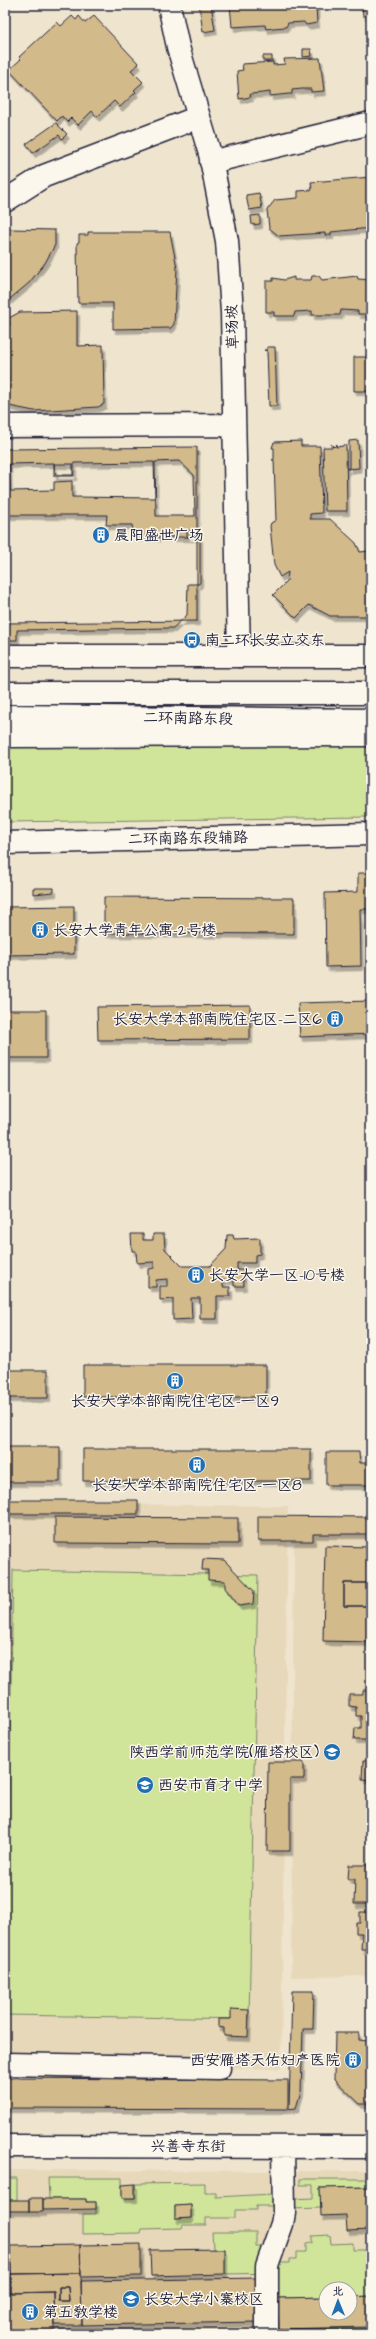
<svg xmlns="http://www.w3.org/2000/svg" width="376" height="2339" viewBox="0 0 376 2339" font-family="'Architects Daughter','LXGW WenKai TC',sans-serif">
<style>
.built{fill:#e7d8ba}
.green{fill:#d0e59a;stroke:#79846a;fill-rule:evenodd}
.building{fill:#d3ba8a;stroke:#22223b;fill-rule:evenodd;filter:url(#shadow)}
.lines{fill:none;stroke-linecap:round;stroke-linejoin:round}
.minor-casing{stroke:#22223b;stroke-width:25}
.major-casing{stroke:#22223b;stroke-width:25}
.highway-casing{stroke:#22223b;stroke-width:25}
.minor{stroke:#fbf7ec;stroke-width:22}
.major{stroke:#fbf7ec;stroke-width:22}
.highway{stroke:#fbf7ec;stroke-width:22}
.labels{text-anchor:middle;stroke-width:3;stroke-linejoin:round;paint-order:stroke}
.street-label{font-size:15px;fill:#22223b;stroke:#fbf7ec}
.poi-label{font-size:15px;fill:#22223b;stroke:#fbf7ec;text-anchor:start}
</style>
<defs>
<filter id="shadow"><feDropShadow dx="2.5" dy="4.5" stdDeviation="0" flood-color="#0004"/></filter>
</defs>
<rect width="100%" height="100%" fill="#efe5cf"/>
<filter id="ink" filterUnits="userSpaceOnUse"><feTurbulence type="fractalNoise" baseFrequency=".025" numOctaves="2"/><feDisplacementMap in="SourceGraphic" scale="8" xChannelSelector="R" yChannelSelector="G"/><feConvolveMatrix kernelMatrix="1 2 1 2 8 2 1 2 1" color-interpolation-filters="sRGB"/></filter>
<g filter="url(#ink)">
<path class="built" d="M5,1503L288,1506L281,2069L5,2064Z
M294,1526L371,1527V1976L291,1977Z
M5,2170L371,2171V2272L257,2274L258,2334H5Z"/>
<path class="green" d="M371,746V817L5,822V747Z
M13,1570L258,1575L249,2019L5,2015Z
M5,2178H17V2200H5Z
M48,2178H122V2198H135V2184L205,2183V2193H216V2197L273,2194V2206H256V2210H235V2218H206V2225H183L182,2228L141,2229L140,2233L83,2234V2214H96V2202H86V2199H49ZM191,2205V2218L175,2219V2206Z
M300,2179H371V2187L320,2188L321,2208L291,2209V2199L313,2198V2185H300Z
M212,2232H256V2247H262V2257L274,2263H290V2259H297V2252H306V2244L312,2243V2236L330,2235L331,2244L353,2243V2250H371V2296L350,2297V2289H326V2297L278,2298V2273L225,2274V2249H213Z
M371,2327V2334H279V2329Z"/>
<path class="building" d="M199,5H211L215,30L203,32Z
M230,5H316L317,23L306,25L304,22L288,23L286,27L273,28L266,29L265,25L232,27Z
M362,5H371V16H363Z
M72,16L76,20L79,16L85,23L94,16L139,64L131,70L143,82L134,90L136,92L120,107L114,101L97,117L92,111L78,125L71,118L67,122L62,116L57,121L9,70L21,59L19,57L57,22L61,26Z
M303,49H311L312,56L303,57Z
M263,56H272V61H263Z
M320,58L324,91L311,92V89H302L292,90V94H289L270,96V92L263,93L250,94L251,97L239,99L237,71L243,70L242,64L273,62V65L285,64L284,59Z
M56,123L67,134L62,139L59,135L33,153L26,144Z
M371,177V228L331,232V235H325V233L279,236L269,228L267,210L275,200L298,198V191L312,190L311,182Z
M259,193L262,208L249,210L246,195Z
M260,215V224L252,225L251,216Z
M5,224L11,229L55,230V245L45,263L29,283L5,303Z
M88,232H170L177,268L174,324L171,328L113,329V303H78L77,243L79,242V235H88Z
M312,276H319L322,280L357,276L358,279L371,280V314H358V311L341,310L340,315H312V311L295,312L294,316H274V312H266V281H273V278L284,280L294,277V280H311Z
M77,311V346L103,345L104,404L98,407L34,411L9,406L6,325H10L9,318L20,312Z
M267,347H275L277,406H269L267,351L264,350H267Z
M354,357H371V391H354Z
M358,440L359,468L346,469L349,468V441Z
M301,441V446H320L322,513L310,514V519H330L356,543L360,552L369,551L371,616H330L309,605L296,618L273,595L287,581L288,572L280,577L274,565L270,526L271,523L276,520L274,460H272L274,459V448H272L274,442Z
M331,444L334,447L337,444L336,447L343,446L344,444L346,446L347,511H325L323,447H333Z
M197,447V621L5,623V449Z
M179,461L194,475L195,516H156L155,462Z
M154,462L155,498L72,497V481L54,482V490L10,491L9,464L54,463V476H74V463Z
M54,464H73V475H56Z
M5,515H107L106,525H132L134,537H200V582L199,584H188L187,615L173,628L17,630V640H5Z
M187,531H195V536L187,537Z
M358,873H371V909H360L361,966L326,967L325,893L358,892Z
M33,888H54V892L33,894Z
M104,897L294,898V934L104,933Z
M74,906V954L5,955V907Z
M371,1001V1034L300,1037L298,1003Z
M250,1005V1039L98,1040L97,1007Z
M5,1010H46V1058H5Z
M131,1234H143V1240H153V1234H164L165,1249L182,1266H210L226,1249L227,1235H233L234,1239L260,1238V1254L255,1255V1263H237V1270H243L244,1286H234V1280H223V1287H230V1296H217V1319H200V1298H191L192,1319L173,1320V1299L160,1300V1286H167V1279L156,1280V1287H148V1269L154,1268V1262L137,1263L136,1251H132Z
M83,1365H266V1397H83Z
M5,1370H48V1398H5Z
M5,1447H60V1482H5Z
M83,1449H311V1481H83Z
M326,1452H359L360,1463H371V1485H326Z
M5,1500H138V1514H5Z
M258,1516L371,1517V1534H313V1541H258Z
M55,1517L238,1518V1544L55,1543Z
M325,1546L371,1547V1583H344V1606H371V1642L323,1641Z
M203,1559L224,1560L254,1591L253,1604L239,1606L225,1588V1581L208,1580V1570H202Z
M344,1583H371V1606H344Z
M363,1690H371V1740H354L355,1728H361V1716H356V1707L349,1706V1694H363Z
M370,1748L371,1780L362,1779L363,1761H370Z
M268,1762H304V1779H290V1851H267Z
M349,1865H371V1949H361L362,1933H356V1923H360V1912H369V1904H354L355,1879H348Z
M292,1991H314L313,2026V2029H303L301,2091L296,2108L289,2109Z
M231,2009L249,2010L248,2037L224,2036V2028L218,2027V2019H231Z
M369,2028L371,2029V2104H360L334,2079L335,2033H359V2040L368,2041Z
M5,2078L288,2080V2109L5,2108Z
M135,2184V2198H122V2185Z
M371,2187V2230L347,2231L346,2215L321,2216L320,2188Z
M29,2198H43V2212H29Z
M43,2199H86V2202H96V2209L43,2210Z
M5,2200H29V2211H5Z
M191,2205V2218L175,2219V2206Z
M141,2244V2276L81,2277L80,2245Z
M80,2245L81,2273L11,2274L10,2246Z
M225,2249V2274L151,2276L150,2250Z
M5,2264H11V2274H5Z
M81,2273L82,2325H55L54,2292L11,2293V2274ZM59,2287H68L69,2301H59Z
M5,2274H11V2293H5Z
M257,2278L258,2322L82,2325L81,2281Z
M59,2287H68L69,2301H59Z
M54,2292L55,2331L42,2332V2334H5V2293Z
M371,2296V2327L279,2329L278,2298L326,2297V2313H350V2297Z"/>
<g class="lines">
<g class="minor-casing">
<path id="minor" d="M169,5L178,47L210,154L227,241L232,312L239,656
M211,162L371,123
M5,201L44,176L199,117
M5,426L234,425
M5,2064L219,2068
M5,2146L371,2147
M267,2334V2266L282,2224L284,2213L283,2147"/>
</g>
<g class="major-casing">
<path id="major" d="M5,656H371
M5,843L371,834"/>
</g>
<g class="highway-casing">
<path id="highway" d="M5,693H371
M5,716L371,720
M5,736L371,735"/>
</g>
<use href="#minor" class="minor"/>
<use href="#major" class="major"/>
<use href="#highway" class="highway"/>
</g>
</g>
<defs>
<g id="building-disc" transform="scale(0.9)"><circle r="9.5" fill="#1f6fb2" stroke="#fbf7ec"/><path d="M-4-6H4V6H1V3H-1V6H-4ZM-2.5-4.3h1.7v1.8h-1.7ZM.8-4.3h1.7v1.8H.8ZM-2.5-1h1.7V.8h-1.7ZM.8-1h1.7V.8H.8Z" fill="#fff"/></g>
<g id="bus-disc" transform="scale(0.9)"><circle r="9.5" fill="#1f6fb2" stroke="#fbf7ec"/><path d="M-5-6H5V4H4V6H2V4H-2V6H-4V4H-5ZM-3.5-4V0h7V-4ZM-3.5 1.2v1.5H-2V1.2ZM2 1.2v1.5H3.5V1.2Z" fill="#fff"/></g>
<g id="university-disc" transform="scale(0.9)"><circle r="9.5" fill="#1f6fb2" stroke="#fbf7ec"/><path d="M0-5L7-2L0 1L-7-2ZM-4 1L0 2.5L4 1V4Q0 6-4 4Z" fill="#fff"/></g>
<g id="school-disc" transform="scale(0.9)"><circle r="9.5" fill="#1f6fb2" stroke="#fbf7ec"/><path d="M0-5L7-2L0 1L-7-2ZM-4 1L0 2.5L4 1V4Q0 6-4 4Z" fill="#fff"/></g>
</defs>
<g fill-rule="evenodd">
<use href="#building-disc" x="101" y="535"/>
<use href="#bus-disc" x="192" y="640"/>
<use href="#building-disc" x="40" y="930"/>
<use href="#building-disc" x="335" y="1019"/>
<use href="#building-disc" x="196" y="1275"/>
<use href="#building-disc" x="175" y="1381"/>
<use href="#building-disc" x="197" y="1465"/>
<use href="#university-disc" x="332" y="1752"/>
<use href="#school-disc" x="145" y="1785"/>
<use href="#building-disc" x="353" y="2060"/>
<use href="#university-disc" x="131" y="2299"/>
<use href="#building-disc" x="30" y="2312"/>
</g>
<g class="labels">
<g class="street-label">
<text transform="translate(232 327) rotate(-92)" y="5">草场坡</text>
<text transform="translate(188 718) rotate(1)" y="5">二环南路东段</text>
<text transform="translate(188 838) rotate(-1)" y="5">二环南路东段辅路</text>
<text x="188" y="2151">兴善寺东街</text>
</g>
<g class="poi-label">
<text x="114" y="540">晨阳盛世广场</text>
<text x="205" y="645">南二环长安立交东</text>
<text x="53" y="935">长安大学青年公寓-2号楼</text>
<text x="322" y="1024" text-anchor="end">长安大学本部南院住宅区-二区6</text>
<text x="209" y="1280">长安大学一区-10号楼</text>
<text x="175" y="1406" text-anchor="middle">长安大学本部南院住宅区-一区9</text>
<text x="197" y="1490" text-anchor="middle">长安大学本部南院住宅区-一区8</text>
<text x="319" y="1757" text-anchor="end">陕西学前师范学院(雁塔校区)</text>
<text x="158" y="1790">西安市育才中学</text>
<text x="340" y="2065" text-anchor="end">西安雁塔天佑妇产医院</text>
<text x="144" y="2304">长安大学小寨校区</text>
<text x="43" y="2317">第五教学楼</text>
</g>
</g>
<rect width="376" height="2339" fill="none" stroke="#fbf7ec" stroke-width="20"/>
<rect x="10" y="10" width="356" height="2319" fill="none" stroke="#22223b" stroke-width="1.5" filter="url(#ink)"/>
<g transform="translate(338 2301) rotate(359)"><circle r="19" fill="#fbf7ec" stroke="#a4a2a5"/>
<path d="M0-3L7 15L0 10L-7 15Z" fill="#1f6fb2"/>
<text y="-6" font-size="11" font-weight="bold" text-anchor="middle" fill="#22223b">北</text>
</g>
</svg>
